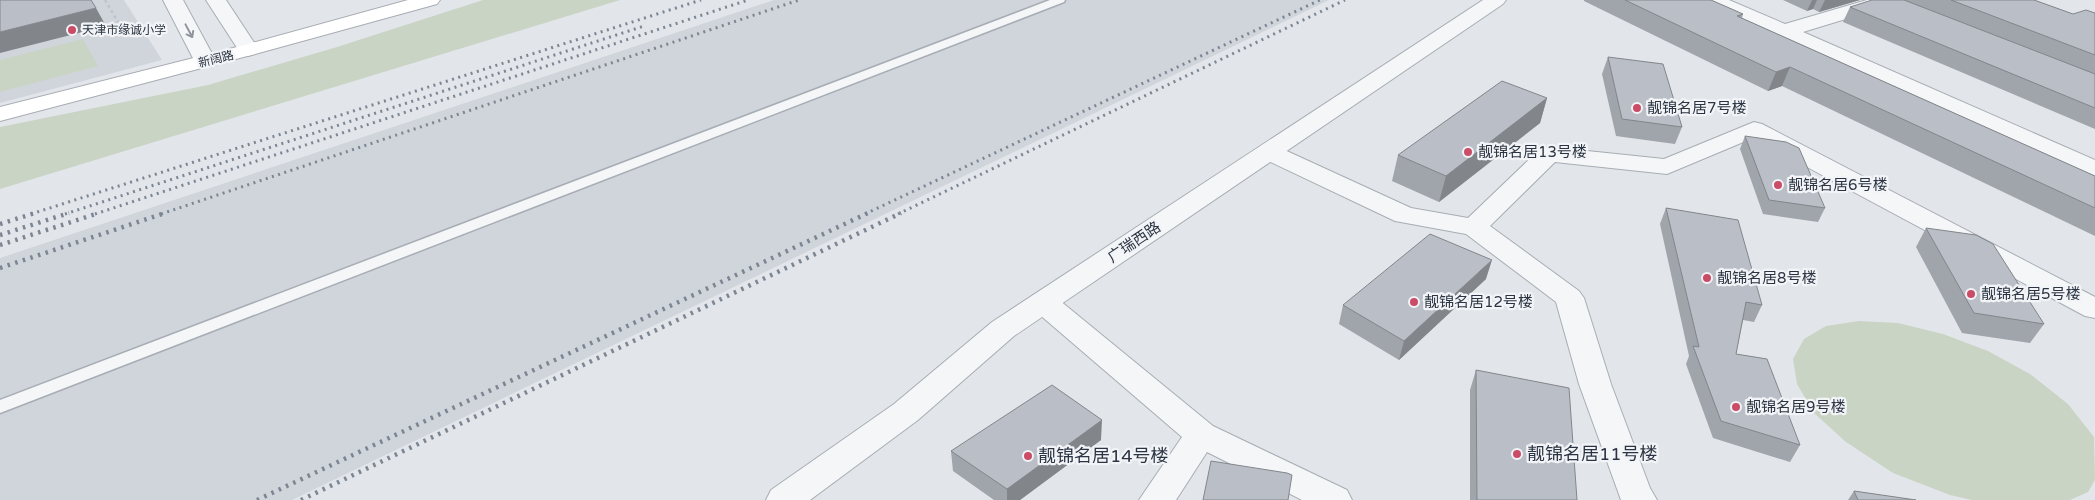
<svg xmlns="http://www.w3.org/2000/svg" width="2095" height="500" viewBox="0 0 2095 500" font-family="'Varela Round','Noto Sans SC',sans-serif">
<style>
.built{fill:#d0d5dc}
.green{fill:#c9d4c4}
.lines{fill:none;stroke-linecap:round;stroke-linejoin:round}
.service-casing{stroke:#a7adb4;stroke-width:3}
.minor-casing{stroke:#a7adb4;stroke-width:2}
.tertiary-casing{stroke:#a7adb4;stroke-width:2}
.secondary-casing{stroke:#a7adb4;stroke-width:2}
.path{stroke:#c0c4c9;stroke-width:2.5;stroke-dasharray:3 3;stroke-linecap:butt}
.service{fill:#f5f6f8;fill-rule:evenodd}
.minor{fill:#f5f6f8;fill-rule:evenodd}
.tertiary{fill:#f5f6f8;fill-rule:evenodd}
.secondary{fill:#fff;fill-rule:evenodd}
.rail-far1{stroke:#7c8693;stroke-width:3;stroke-dasharray:2 4.5;stroke-linecap:butt}
.rail{stroke:#7c8693;stroke-width:4.5;stroke-dasharray:2.5 5.5;stroke-linecap:butt}
.wall{fill:#a0a4ab}
.shaded-wall{fill:#82868b}
.building{fill:#babfc7;stroke:#82868b}
.oneway{stroke:#90959d}
.poi-dot{fill:#ca4c66;stroke:#f2f4f7;stroke-width:2}
.labels{text-anchor:middle;stroke-width:4.5;stroke-linejoin:round;paint-order:stroke}
.far-poi-label{font-size:12px;fill:#2b3442;stroke:#f2f4f7;text-anchor:start}
.far-street-label{font-size:12px;fill:#2b3442;stroke:#f2f4f7}
.poi-label{font-size:15px;fill:#2b3442;stroke:#f2f4f7;text-anchor:start}
.street-label{font-size:15px;fill:#2b3442;stroke:#f2f4f7}
.near-poi-label{font-size:18px;fill:#2b3442;stroke:#f2f4f7;text-anchor:start}
</style>
<rect width="100%" height="100%" fill="#e2e6ea"/>
<path class="built" d="M0,0H124L162,60L0,103Z
M774,0H1329L292,500H0V258Z"/>
<path class="green" d="M483,0H620L0,189V127L208,85L337,47Z
M83,39L98,66L0,92V60Z
M1859,321L1898,323L1943,334L1988,351L2030,374L2068,404L2094,437L2095,480L2088,492L2070,500H1972L1950,495L1893,473L1846,442L1814,413L1797,384L1793,359L1804,339L1826,326Z"/>
<g class="lines">
<g class="service-casing">
<path id="service" d="M1050,0H1065L1064,2L0,413V400Z"/>
</g>
<g class="minor-casing">
<path id="minor" d="M1703,0H1729L1785,24L1867,0H1898L1895,4L1803,32L2095,160V176L2086,174L1706,4Z
M1754,122L1762,124L2095,297V318L2085,316L1753,138L1667,174L1555,162L1490,226L1579,291L1584,298L1611,384L1650,488L1657,500H1621L1579,384L1556,302L1466,234L1395,221L1260,157L1257,152L1260,147L1269,145L1278,147L1411,208L1468,218L1540,149L1549,147L1664,159Z
M1043,293L1053,295L1213,426L1347,490L1352,500H1302L1207,452L1176,500H1139L1182,437L1033,309L1028,302L1033,295Z"/>
</g>
<g class="tertiary-casing">
<path id="tertiary" d="M163,0H183L216,61L213,66L205,67L197,66Z
M206,0H226L259,50L255,54L248,56L241,54Z
M1483,0H1506L1503,4L1014,336L918,420L810,500H766L771,490L894,404L992,322Z"/>
</g>
<g class="secondary-casing">
<path id="secondary" d="M408,0H440L437,4L255,54L0,121V107L241,46Z"/>
</g>
<path class="path" d="M105,0L118,22"/>
<use href="#service" class="service"/>
<use href="#minor" class="minor"/>
<use href="#tertiary" class="tertiary"/>
<use href="#secondary" class="secondary"/>
<path class="rail-far1" d="M31,214L701,0
M65,214L644,26
M95,214L748,0
M161,214L799,0
M865,214L1320,0
M898,214L1345,0"/>
<path class="rail" d="M0,224L35,213
M0,235L69,213
M0,245L99,213
M0,268L165,213
M257,500L868,213
M301,500L901,213"/>
</g>
<path class="wall" d="M1584,0H1711L1743,14L1742,18L2095,176V236L1782,86L1768,91L1584,1Z
M1783,0H1860L1819,12L1813,9L1807,11Z
M1904,0H2034L2073,14L2095,13V129L1843,22L1850,7Z
M1608,57L1682,127L1675,144L1616,136L1602,74Z
M1547,98L1540,123L1439,202L1392,181L1398,155Z
M1745,136L1825,208L1818,222L1763,214L1740,149Z
M1666,208L1762,305L1754,322L1743,320L1736,354L1800,445L1790,462L1713,438L1686,364L1689,356L1660,224Z
M1926,228L2044,324L2030,343L1962,333L1916,247Z
M1486,279L1399,360L1339,324L1343,305Z
M1476,370L1577,500H1470V390Z
M1101,440L1020,500H994L953,471L951,451Z
M1854,491L1916,500H1848Z"/>
<path class="shaded-wall" d="M1812,0H1817L1813,9L1807,11Z
M1825,0H1860L1819,12Z
M96,8L106,26L0,53V32Z
M1790,67L1782,86L1768,91L1776,72Z
M1547,98L1540,123L1439,202L1446,176Z
M1492,260L1486,279L1399,360L1404,341Z
M1102,420L1101,440L1020,500H1007V489Z"/>
<path class="building" d="M0,0H91L96,8L0,32Z
M1625,0H1711L1743,14L1737,16L2095,176V208L1790,67L1776,72Z
M1872,0H1904L2095,74V108L1850,7Z
M1951,0H2034L2073,14L2086,10L2095,13V55Z
M1608,57L1663,64L1682,127L1622,119Z
M1502,81L1547,98L1446,176L1398,155Z
M1745,136L1786,142L1799,148L1825,208L1769,200Z
M1666,208L1738,220L1762,305L1746,302L1736,354L1767,359L1800,445L1721,421L1693,346L1699,347Z
M1926,228L1976,235L1993,244L2044,324L1974,313Z
M1430,234L1492,260L1404,341L1343,305Z
M1476,370L1569,388L1577,500H1477Z
M1052,385L1102,420L1007,489L951,451Z
M1211,461L1287,473L1292,475L1288,500H1203Z
M1854,491L1916,500H1858Z"/>
<defs><path id="oneway-shaft" d="M-6 0H5M1.5-3L5.5 0L1.5 3" fill="none" stroke-width="1.6" stroke-linecap="round" stroke-linejoin="round" transform="scale(1.25)"/></defs>
<use class="oneway" href="#oneway-shaft" transform="translate(189 31) rotate(62)"/>
<g class="poi-dot">
<circle cx="72" cy="30" r="5"/>
<circle cx="1637" cy="108" r="5"/>
<circle cx="1468" cy="152" r="5"/>
<circle cx="1778" cy="185" r="5"/>
<circle cx="1707" cy="278" r="5"/>
<circle cx="1971" cy="294" r="5"/>
<circle cx="1414" cy="302" r="5"/>
<circle cx="1736" cy="407" r="5"/>
<circle cx="1517" cy="454" r="5"/>
<circle cx="1028" cy="456" r="5"/>
</g>
<g class="labels">
<g class="far-poi-label">
<text x="82" y="34">天津市缘诚小学</text>
</g>
<g class="far-street-label">
<text transform="translate(216 59) rotate(-14)" y="4">新阔路</text>
</g>
<g class="poi-label">
<text x="1647" y="113">靓锦名居7号楼</text>
<text x="1478" y="157">靓锦名居13号楼</text>
<text x="1788" y="190">靓锦名居6号楼</text>
<text x="1717" y="283">靓锦名居8号楼</text>
<text x="1981" y="299">靓锦名居5号楼</text>
<text x="1424" y="307">靓锦名居12号楼</text>
<text x="1746" y="412">靓锦名居9号楼</text>
</g>
<g class="street-label">
<text transform="translate(1134 242) rotate(-34)" y="5">广瑞西路</text>
</g>
<g class="near-poi-label">
<text x="1527" y="460">靓锦名居11号楼</text>
<text x="1038" y="462">靓锦名居14号楼</text>
</g>
</g>
</svg>
